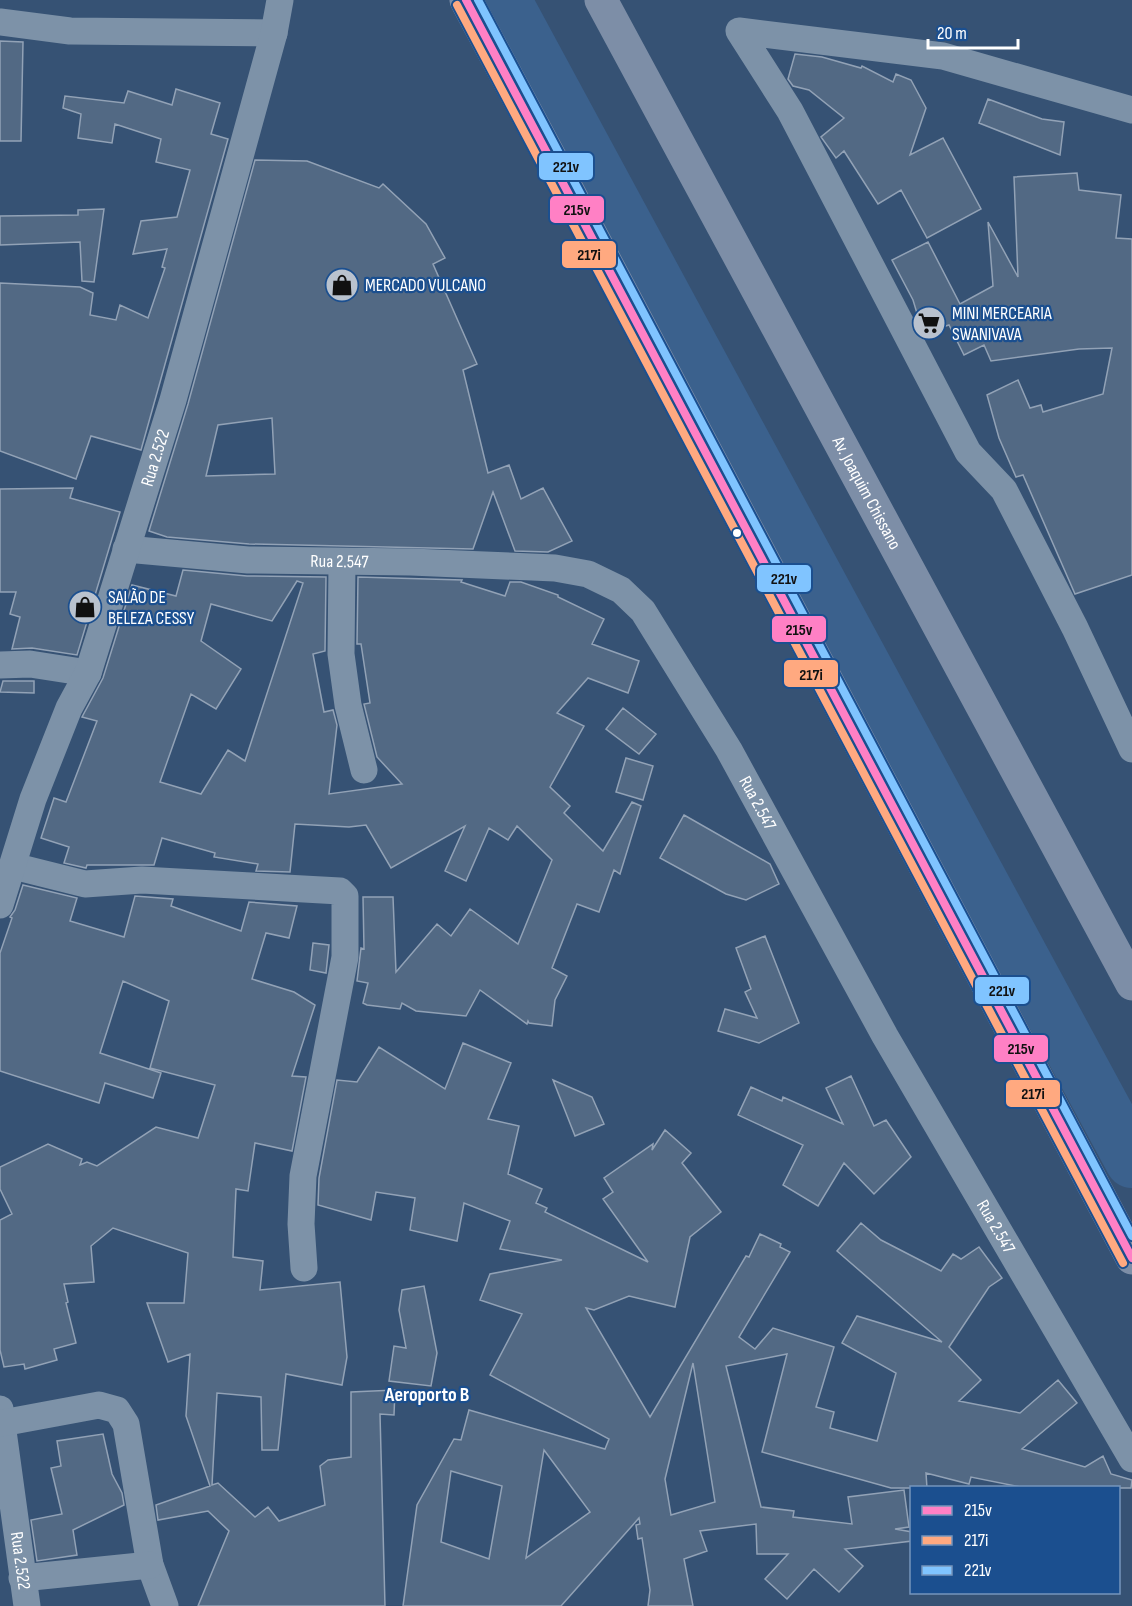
<svg xmlns="http://www.w3.org/2000/svg" width="1132" height="1606" viewBox="0 0 1132 1606" font-family="'Sofia Sans Condensed',sans-serif">
<style>
.lines{fill:none;stroke-linecap:round;stroke-linejoin:round}
.river{stroke:#3b618d;stroke-width:54}
.building{fill:#526984;stroke:#92a2b6;stroke-width:1.5;fill-rule:evenodd}
.street{stroke:#7d92a8;stroke-width:27}
.primary{stroke:#7d8ea7;stroke-width:33}
.bus-1-casing{stroke:#1b4f8f;stroke-width:12}
.bus-2-casing{stroke:#1b4f8f;stroke-width:12}
.bus-3-casing{stroke:#1b4f8f;stroke-width:12}
.bus-1{stroke:#ff80c5;stroke-width:8}
.bus-2{stroke:#ffa980;stroke-width:8}
.bus-3{stroke:#80c4ff;stroke-width:8}
.bus-dot{fill:#fff;stroke:#1b4f8f;stroke-width:2}
.labels{text-anchor:middle;stroke-width:4.5;stroke-linejoin:round;paint-order:stroke}
.poi-label{font-size:18px;fill:#fff;stroke:#1b4f8f;text-anchor:start}
.street-label{font-size:18px;fill:#fff;stroke:#1b4f8f}
.neighbourhood-label{font-size:20px;font-weight:bold;fill:#fff;stroke:#1b4f8f}
.line-badge{stroke:#1b4f8f;stroke-width:2}
.pale-badge-label{font-size:16px;text-anchor:middle;font-weight:bold;fill:#111}
</style>
<rect width="100%" height="100%" fill="#365274"/>
<g class="lines">
<path class="river" d="M504,0L1132,1161"/>
</g>
<path class="building" d="M0,41L23,42L21,141H0Z
M795,54L822,57L861,68L862,66L893,82L896,74L911,80L926,108L910,155L943,138L981,209L927,238L901,190L878,204L844,151L836,158L821,137L844,118L809,90L793,86L788,79Z
M176,89L220,103L211,134L228,139L141,450L91,436L76,479L0,451V283L80,287L93,293L90,315L116,320L120,305L148,318L165,268L162,267L167,249L133,254L141,221L177,217L190,170L156,162L161,139L115,124L112,143L78,138L81,114L63,108L65,96L124,103L128,91L172,105Z
M988,99L1042,119L1064,122L1060,155L979,123Z
M255,160L307,161L379,188L383,184L426,224L445,258L433,264L477,364L463,370L488,473L509,465L521,499L543,488L572,541L548,552L515,551L493,492L473,549L249,544L167,537L149,531L188,404ZM272,418L275,474L206,476L218,425Z
M1077,173L1079,190L1121,195L1116,238L1132,239V575L1075,594L1023,475L1016,477L999,438L987,395L1018,380L1030,408L1041,405L1043,412L1103,394L1112,348L1079,349L991,361L984,345L964,355L949,325L923,333L913,300L892,260L928,242L960,304L993,286L988,222L1018,277L1014,177Z
M104,209L94,282L82,281L80,242L0,245V216L78,215V210Z
M73,488L70,498L120,512L77,655L32,648L12,649L20,617L10,614L16,592H0V489Z
M183,570L247,576L326,577L325,651L313,654L324,712L333,710L337,725L329,794L402,784L377,757L364,704L370,703L361,644H357L358,577L462,580L461,582L505,596L510,582H521L558,595V597L604,619L592,644L639,661L628,693L588,678L557,713L584,726L550,787L570,806L564,813L603,851L632,802L641,806L620,874L614,870L599,912L577,904L552,968L567,976L555,1000L552,1026L529,1023L528,1021L527,1024L480,990L466,1016L416,1011L402,1003L400,1009L367,1005L363,1003L368,983L357,981L361,948L364,949L363,897H393L396,972L437,924L451,936L470,909L518,944L552,860L517,826L508,840L489,828L466,881L445,871L465,826L391,868L366,825L349,827L295,824L290,872L256,871L258,864L214,857L215,853L162,838L154,865H87L86,868L64,863L69,847L41,838L54,798L66,802L97,721L82,717L103,678L132,585L176,596ZM297,581L303,583L245,761L228,750L201,794L160,782L191,694L216,709L241,669L201,641L211,604L272,621Z
M3,681H34V693L0,692Z
M623,708L656,734L639,754L606,729Z
M626,758L653,766L643,800L616,792Z
M684,815L770,864L779,884L746,900L726,894L660,858Z
M23,885L77,898L70,921L124,937L135,896L173,899L171,906L241,931L249,902L297,906L289,938L266,933L252,979L294,992L315,1005L292,1076L306,1077L292,1151L255,1143L248,1191L236,1189L233,1257L263,1261L260,1290L340,1282L347,1357L342,1385L286,1374L278,1450H262L261,1397L217,1393L212,1485L218,1483L255,1517L268,1507L279,1521L325,1505L320,1466L328,1460L351,1457V1392L395,1390L394,1415L380,1414L385,1606H198L229,1531L208,1511L158,1520L156,1505L210,1486L186,1416L190,1354L168,1362L147,1303H184L188,1253L113,1228L91,1246L94,1282L64,1284L68,1302L66,1303L76,1343L54,1349L57,1360L25,1369L24,1364L4,1367L0,1350V1220L12,1214L0,1189V1167L48,1144L82,1159L80,1165L87,1162L97,1166L156,1127L198,1138L215,1085L150,1068L169,1001L123,981L100,1053L161,1073L153,1098L105,1083L99,1103L0,1071V953L12,918L10,917L15,910Z
M765,936L799,1023L759,1043L718,1031L725,1009L757,1018L745,992L751,989L736,948Z
M313,943L329,945L326,973L310,970Z
M463,1043L511,1063L488,1119L519,1126L508,1174L542,1189L536,1203L547,1208L545,1212L648,1262L603,1199L613,1192L604,1178L653,1144L652,1150L665,1130L691,1153L682,1163L721,1212L690,1237L675,1307L629,1296L594,1310L586,1308L650,1417L746,1256L749,1257L760,1234L781,1244L780,1247L790,1252L739,1337L755,1349L773,1328L834,1347L816,1407L834,1412L830,1428L877,1441L896,1373L842,1343L857,1316L942,1342L837,1251L861,1223L881,1240L941,1271L953,1254L961,1259L979,1247L1002,1278L989,1287L949,1347L981,1380L959,1401L1020,1413L1058,1380L1077,1403L1022,1449L1085,1467L1103,1456L1111,1474L1132,1480L1131,1488H1026L971,1477L969,1484L926,1473L927,1488H891L762,1452L787,1354L726,1366L761,1507L794,1511L793,1517L852,1524L848,1497L904,1490L909,1527L895,1529L912,1532V1541L845,1549L863,1566L839,1592L814,1569L787,1599L765,1579L788,1554H757L756,1524L700,1531L707,1551L684,1559L693,1606H648L650,1590L642,1538L638,1539L636,1525L640,1524L639,1518L561,1606H403L417,1505L454,1439L461,1440L469,1410L605,1449L609,1439L490,1375L522,1314L480,1300L490,1274L562,1260L500,1249L510,1221L464,1203L457,1241L410,1230L415,1198L376,1192L371,1220L318,1205L319,1178L337,1080L357,1082L379,1047L445,1089ZM693,1363L715,1502L671,1515L665,1479ZM544,1450L590,1512L526,1558ZM451,1471L502,1486L489,1559L441,1542Z
M851,1076L874,1126L886,1120L911,1157L874,1194L844,1163L818,1206L783,1185L803,1145L738,1115L751,1087L782,1101L783,1097L843,1124L826,1088Z
M553,1080L592,1097L604,1124L575,1136Z
M424,1286L437,1353L431,1386L389,1381L394,1346L406,1348L399,1310L402,1290Z
M103,1434L112,1474L122,1493L124,1505L73,1530L77,1555L37,1561L31,1520L62,1514L51,1468L61,1466L57,1441Z"/>
<g class="lines">
<g class="street">
<path d="M0,22L70,31L274,33"/>
<path d="M1132,110L943,56L739,31L790,111L968,452L1004,490L1075,628L1132,749"/>
<path id="s1" d="M126,549L248,560L411,562L555,568L588,574L621,590L643,611L729,750L885,1036L1132,1459"/>
<path d="M342,563L341,654L348,705L364,770"/>
<path d="M0,665L30,664L88,673"/>
<path d="M13,866L85,884L142,880L340,891L345,896V957L303,1176L301,1224L304,1268"/>
<path id="s2" d="M0,905L33,799L69,708L88,673L173,400L274,33L280,0"/>
<path id="s3" d="M0,1409L27,1606"/>
<path d="M2,1423L99,1405L117,1410L126,1424L150,1565L165,1606"/>
<path d="M22,1578L150,1565"/>
</g>
<g class="primary">
<path d="M466,0C691,418 907,841 1132,1258"/>
<path id="s4" d="M601,0L1132,984"/>
</g>
<g class="bus-1-casing">
<path id="bus-1" d="M466,0L1132,1258"/>
</g>
<g class="bus-2-casing">
<path id="bus-2" d="M457,5L1123,1263"/>
</g>
<g class="bus-3-casing">
<path id="bus-3" d="M478,0L1132,1236"/>
</g>
<use href="#bus-1" class="bus-1"/>
<use href="#bus-2" class="bus-2"/>
<use href="#bus-3" class="bus-3"/>
</g>
<defs>
<g id="shop-disc" transform="scale(1.725)"><circle r="9.5" fill="#b9c2ce" stroke="#1b4f8f"/><path d="M-5-2.5h2.3a2.7 3.5 0 0 1 5.4 0H5L5.5 6h-11ZM-1.5-2.5h3a1.5 2.3 0 0 0-3 0Z" fill="#111"/></g>
<g id="supermarket-disc" transform="scale(1.725)"><circle r="9.5" fill="#b9c2ce" stroke="#1b4f8f"/><path d="M-6-5.5h2.5l.6 2H6L4.5 2H-2.5L-4.4-4H-6ZM-1.5 3.2a1.3 1.3 0 1 0 .1 0ZM3 3.2a1.3 1.3 0 1 0 .1 0Z" fill="#111"/></g>
</defs>
<g fill-rule="evenodd">
<use href="#shop-disc" x="342" y="285"/>
<use href="#supermarket-disc" x="929" y="323"/>
<use href="#shop-disc" x="85" y="607"/>
</g>
<circle class="bus-dot" cx="737" cy="533" r="5"/>
<g class="labels">
<g class="poi-label">
<text x="365" y="291">MERCADO VULCANO</text>
<text x="952" y="319">MINI MERCEARIA<tspan x="952" dy="21">SWANIVAVA</tspan></text>
<text x="108" y="603">SALÃO DE<tspan x="108" dy="21">BELEZA CESSY</tspan></text>
</g>
<g class="street-label">
<text dy="6" stroke="none"><textPath href="#s2" startOffset="474">Rua 2.522</textPath></text>
<text dy="6" stroke="none"><textPath href="#s4" startOffset="560">Av. Joaquim Chissano</textPath></text>
<text dy="6" stroke="none"><textPath href="#s1" startOffset="214">Rua 2.547</textPath></text>
<text dy="6" stroke="none"><textPath href="#s1" startOffset="754">Rua 2.547</textPath></text>
<text dy="6" stroke="none"><textPath href="#s1" startOffset="1240">Rua 2.547</textPath></text>
<text dy="6" stroke="none"><textPath href="#s3" startOffset="153">Rua 2.522</textPath></text>
</g>
<g class="neighbourhood-label">
<text x="427" y="1401">Aeroporto B</text>
</g>
</g>
<g class="line-badge">
<rect x="538" y="152" width="56" height="29" rx="6" fill="#80c4ff"/>
<rect x="549" y="195" width="56" height="29" rx="6" fill="#ff80c5"/>
<rect x="561" y="240" width="56" height="29" rx="6" fill="#ffa980"/>
<rect x="756" y="564" width="56" height="29" rx="6" fill="#80c4ff"/>
<rect x="771" y="615" width="56" height="28" rx="6" fill="#ff80c5"/>
<rect x="783" y="659" width="56" height="29" rx="6" fill="#ffa980"/>
<rect x="974" y="976" width="56" height="29" rx="6" fill="#80c4ff"/>
<rect x="993" y="1034" width="56" height="29" rx="6" fill="#ff80c5"/>
<rect x="1005" y="1079" width="56" height="29" rx="6" fill="#ffa980"/>
</g>
<g class="pale-badge-label">
<text x="566" y="172">221v</text>
<text x="577" y="215">215v</text>
<text x="589" y="260">217i</text>
<text x="784" y="584">221v</text>
<text x="799" y="635">215v</text>
<text x="811" y="680">217i</text>
<text x="1002" y="996">221v</text>
<text x="1021" y="1054">215v</text>
<text x="1033" y="1099">217i</text>
</g>
<rect x="910" y="1486" width="210" height="108" fill="#1b4f8f" stroke="#7695bc" stroke-width="1.5"/>
<rect x="922" y="1506" width="30" height="9" fill="#ff80c5" stroke="#7695bc" stroke-width="1.5"/>
<text x="964" y="1516" font-size="18" fill="#ffffff">215v</text>
<rect x="922" y="1536" width="30" height="9" fill="#ffa980" stroke="#7695bc" stroke-width="1.5"/>
<text x="964" y="1546" font-size="18" fill="#ffffff">217i</text>
<rect x="922" y="1566" width="30" height="9" fill="#80c4ff" stroke="#7695bc" stroke-width="1.5"/>
<text x="964" y="1576" font-size="18" fill="#ffffff">221v</text>
<path d="M928 39v9h90v-9" fill="none" stroke="#ffffff" stroke-width="3"/>
<text x="937" y="39" font-size="18" fill="#ffffff" stroke="#1b4f8f" stroke-width="4.5" paint-order="stroke">20 m</text>
</svg>
